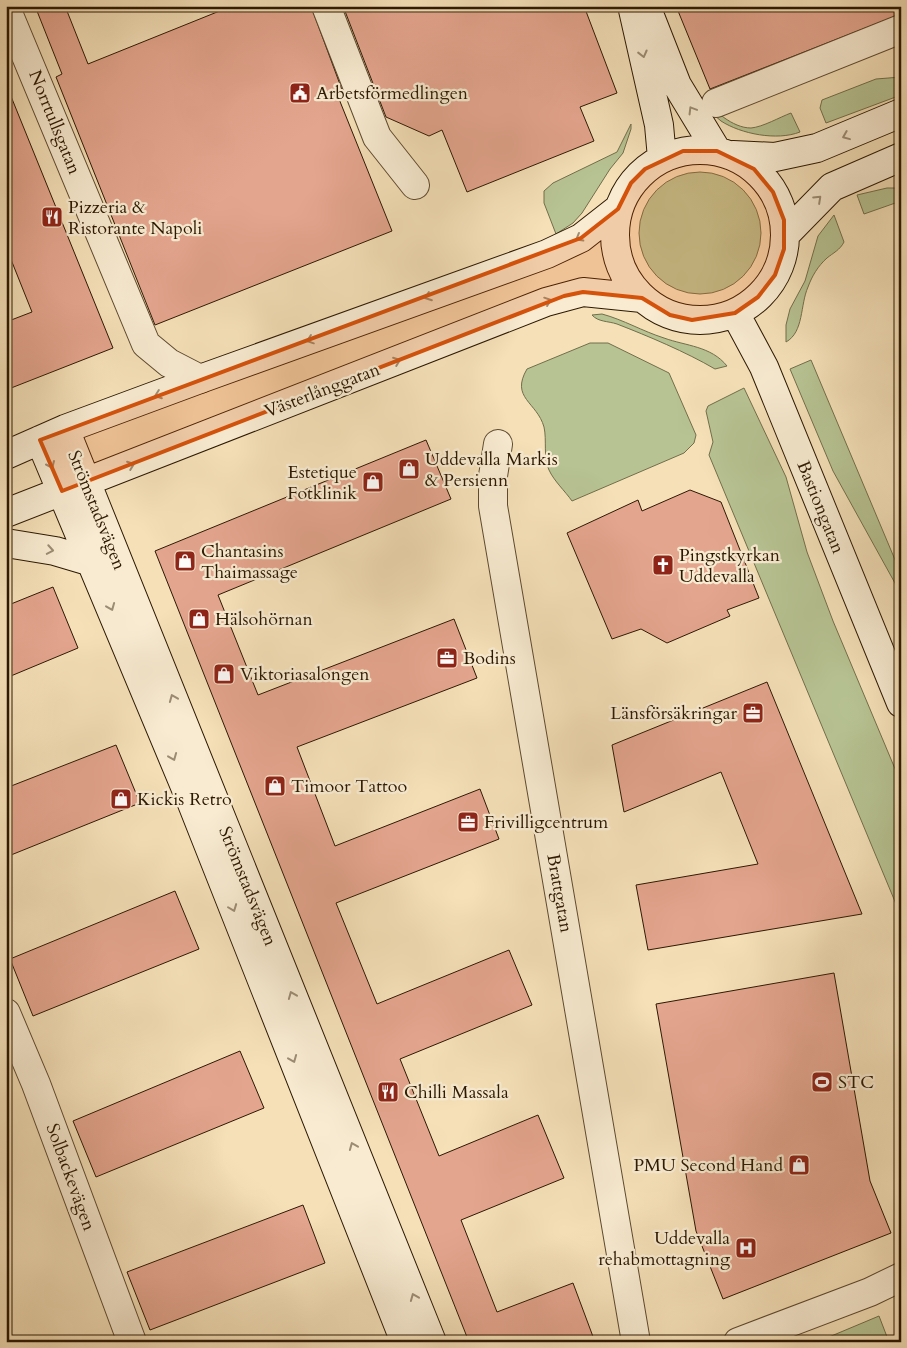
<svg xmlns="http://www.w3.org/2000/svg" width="907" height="1348" viewBox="0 0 907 1348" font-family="Cardo,serif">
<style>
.green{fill:#b7c393;stroke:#726e4a}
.building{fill:#e4a58e;stroke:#2c1802}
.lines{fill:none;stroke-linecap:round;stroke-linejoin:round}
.street-casing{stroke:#5e4a30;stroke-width:30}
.secondary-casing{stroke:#2c1802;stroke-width:30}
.street{stroke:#f8ebd1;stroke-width:28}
.secondary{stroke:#f8ebd1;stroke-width:28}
.oneway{stroke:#9c8c74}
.marked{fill:#d5520b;fill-opacity:0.2;stroke:#d5520b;stroke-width:4;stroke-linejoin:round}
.labels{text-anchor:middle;stroke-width:4.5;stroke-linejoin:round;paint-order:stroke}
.poi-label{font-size:18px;fill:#2c1802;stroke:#f8ebd1;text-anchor:start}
.street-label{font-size:18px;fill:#2c1802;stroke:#f8ebd1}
</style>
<rect width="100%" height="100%" fill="#f5e0b8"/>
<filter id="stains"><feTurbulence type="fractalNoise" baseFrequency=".004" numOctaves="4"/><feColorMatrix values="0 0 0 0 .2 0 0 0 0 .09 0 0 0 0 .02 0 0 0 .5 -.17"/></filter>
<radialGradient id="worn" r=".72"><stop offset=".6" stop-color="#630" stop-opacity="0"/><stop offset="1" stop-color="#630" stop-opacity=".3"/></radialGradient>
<path class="green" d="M901,77V95L826,123L820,108L822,100L876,79Z
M702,98C714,110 732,128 751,128C763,127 780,117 791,113L800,132C777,141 741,134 721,121C713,115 706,106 699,99Z
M631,124V129L623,153L610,169L582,213L573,223L556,234L544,203V191L553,183L617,152Z
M639 233a61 61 0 1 1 122 0a61 61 0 1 1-122 0Z
M887,188H901V201L864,214L857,195Z
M834,215L844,242C840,250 833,253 827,258C818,266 812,276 808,287C800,305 804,332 786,342V325L790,309L805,281L818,236Z
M602,314C624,320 642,331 664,338C686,346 711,346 727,366L715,369C686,352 648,336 617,324C608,321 598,322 592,315Z
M590,343H608L669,373L696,435L694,443L684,453L572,501C565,491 554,481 549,470C543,458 547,440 544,427C537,402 510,398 527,369Z
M811,360L901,574V594L833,471L790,369Z
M744,388L786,477L807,552L833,621L901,783V916L709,455L713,442L706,411L708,406Z
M879,1316L889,1342H817Z"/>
<path class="building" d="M35,6H65L88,64L232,6H311L345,98L337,94L392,231L155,325L56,77L62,74Z
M343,6H584L617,93L580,107L594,141L467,192L442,130L429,136L386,117Z
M676,6H901V14L710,89Z
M6,84L113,348L6,390V322L32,312L6,247Z
M426,440L451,499L218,595L258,695L454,619L477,678L297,747L335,846L480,789L499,839L336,903L377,1004L509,950L532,1005L400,1059L439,1156L538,1115L564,1178L461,1220L497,1312L573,1283L595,1342H469L155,551Z
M690,490L721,502L759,598L727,610L730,616L667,643L641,629L612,639L567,533L638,500L642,511Z
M53,587L78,648L6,678V606Z
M767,682L862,914L648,950L636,885L758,864L721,772L624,812L612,745Z
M116,745L140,803L6,857V788Z
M175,891L199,949L33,1016L10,959Z
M834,973L870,1181L891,1233L723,1299L696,1231L656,1004Z
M240,1051L264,1108L96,1177L73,1121Z
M303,1205L325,1263L150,1330L127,1272Z"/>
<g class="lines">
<g class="street-casing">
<path id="street" d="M326,6L377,137L415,185
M6,8L146,344L169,363L200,379
M716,103L901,29
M498,444L493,476V506L636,1342
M6,1013L36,1084L132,1342
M738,1342L870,1292L901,1277"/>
</g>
<g class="secondary-casing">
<path id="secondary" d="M646,6L677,85L717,151
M633,10L659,125L662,158
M615 235a85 85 0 1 1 170 0a85 85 0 1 1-170 0Z
M733,155L775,157L817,148L901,113
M785,235L832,187L901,157
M735,313L764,367L901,703
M65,429L432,1342
M40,440L191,801L405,1342
M6,455L65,429L200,379L547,254L581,238L618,209
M6,513L546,302L583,292L642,298
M6,543L55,551L92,562"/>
</g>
<use href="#street" class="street"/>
<use href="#secondary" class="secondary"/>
</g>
<defs><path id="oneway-chevron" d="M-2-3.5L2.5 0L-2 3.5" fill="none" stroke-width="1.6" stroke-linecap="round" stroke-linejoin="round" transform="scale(1.25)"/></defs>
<g class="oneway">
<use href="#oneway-chevron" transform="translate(643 54) rotate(76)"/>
<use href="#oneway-chevron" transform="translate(692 110) rotate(-121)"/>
<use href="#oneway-chevron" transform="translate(846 136) rotate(158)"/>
<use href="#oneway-chevron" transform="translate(818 199) rotate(-43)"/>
<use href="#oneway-chevron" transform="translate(579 238) rotate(150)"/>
<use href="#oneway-chevron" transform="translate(428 297) rotate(160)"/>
<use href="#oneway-chevron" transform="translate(548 301) rotate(-19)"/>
<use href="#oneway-chevron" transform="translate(310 340) rotate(161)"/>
<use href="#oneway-chevron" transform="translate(397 361) rotate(-21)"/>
<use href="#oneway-chevron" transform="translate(158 395) rotate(160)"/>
<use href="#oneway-chevron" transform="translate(51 465) rotate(66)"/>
<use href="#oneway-chevron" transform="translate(131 465) rotate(-21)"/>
<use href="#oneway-chevron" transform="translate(50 550) rotate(10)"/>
<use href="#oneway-chevron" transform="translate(111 607) rotate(68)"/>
<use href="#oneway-chevron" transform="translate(173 698) rotate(-112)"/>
<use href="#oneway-chevron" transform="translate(173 757) rotate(68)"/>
<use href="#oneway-chevron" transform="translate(233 908) rotate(69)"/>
<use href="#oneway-chevron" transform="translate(292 995) rotate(-112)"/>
<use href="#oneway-chevron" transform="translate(293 1059) rotate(68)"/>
<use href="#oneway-chevron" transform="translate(353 1146) rotate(-112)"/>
<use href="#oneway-chevron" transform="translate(414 1297) rotate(-112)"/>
</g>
<path class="marked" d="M683,151H717L754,169L773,192L784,220V249L775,275L758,297L735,313L692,320L670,315L642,298L583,292L564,296L62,491L40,440L581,238L618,209L631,183L645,169Z"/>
<defs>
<g id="civic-square" transform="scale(1.125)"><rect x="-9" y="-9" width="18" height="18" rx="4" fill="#8f2418" stroke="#f8ebd1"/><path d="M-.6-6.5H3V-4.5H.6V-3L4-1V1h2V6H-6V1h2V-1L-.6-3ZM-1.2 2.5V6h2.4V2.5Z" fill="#fff"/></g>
<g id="restaurant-square" transform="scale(1.125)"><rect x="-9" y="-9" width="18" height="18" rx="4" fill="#8f2418" stroke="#f8ebd1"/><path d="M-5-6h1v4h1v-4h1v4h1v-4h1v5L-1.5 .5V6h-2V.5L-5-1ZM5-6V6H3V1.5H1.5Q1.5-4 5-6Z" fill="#fff"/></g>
<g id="shop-square" transform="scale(1.125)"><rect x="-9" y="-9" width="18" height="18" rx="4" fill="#8f2418" stroke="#f8ebd1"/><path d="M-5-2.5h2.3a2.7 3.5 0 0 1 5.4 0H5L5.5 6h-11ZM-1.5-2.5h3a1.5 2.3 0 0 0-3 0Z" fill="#fff"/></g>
<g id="church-square" transform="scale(1.125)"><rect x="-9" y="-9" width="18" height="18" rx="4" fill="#8f2418" stroke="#f8ebd1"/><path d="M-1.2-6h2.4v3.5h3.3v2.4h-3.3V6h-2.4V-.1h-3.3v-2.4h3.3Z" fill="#fff"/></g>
<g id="office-square" transform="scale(1.125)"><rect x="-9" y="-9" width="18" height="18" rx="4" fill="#8f2418" stroke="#f8ebd1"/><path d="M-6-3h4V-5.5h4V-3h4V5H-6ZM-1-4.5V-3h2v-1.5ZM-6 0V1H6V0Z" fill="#fff"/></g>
<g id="stadium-square" transform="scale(1.125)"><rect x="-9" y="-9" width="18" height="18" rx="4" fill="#8f2418" stroke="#f8ebd1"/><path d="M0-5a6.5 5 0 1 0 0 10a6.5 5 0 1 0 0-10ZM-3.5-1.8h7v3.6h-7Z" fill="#fff"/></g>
<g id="hospital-square" transform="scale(1.125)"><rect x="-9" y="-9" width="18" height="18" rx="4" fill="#8f2418" stroke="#f8ebd1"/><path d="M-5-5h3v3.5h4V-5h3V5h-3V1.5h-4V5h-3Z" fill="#fff"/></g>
</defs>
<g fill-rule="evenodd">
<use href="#civic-square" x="300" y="93"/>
<use href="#restaurant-square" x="52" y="217"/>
<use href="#shop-square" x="409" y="469"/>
<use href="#shop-square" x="373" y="482"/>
<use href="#shop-square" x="185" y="561"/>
<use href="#church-square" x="663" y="565"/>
<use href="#shop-square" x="199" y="619"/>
<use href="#office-square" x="447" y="658"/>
<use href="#shop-square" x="224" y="674"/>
<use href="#office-square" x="753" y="713"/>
<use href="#shop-square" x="275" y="786"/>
<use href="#shop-square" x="121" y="799"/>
<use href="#office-square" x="468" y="822"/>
<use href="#stadium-square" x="822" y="1082"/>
<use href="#restaurant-square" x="388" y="1092"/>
<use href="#shop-square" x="799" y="1165"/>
<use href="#hospital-square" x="746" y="1248"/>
</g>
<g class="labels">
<g class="poi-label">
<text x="316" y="99">Arbetsförmedlingen</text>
<text x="68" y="213">Pizzeria &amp;<tspan x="68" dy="21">Ristorante Napoli</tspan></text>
<text x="425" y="465">Uddevalla Markis<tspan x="425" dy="21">&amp; Persienn</tspan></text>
<text x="357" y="478" text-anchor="end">Estetique<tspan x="357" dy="21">Fotklinik</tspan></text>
<text x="201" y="557">Chantasins<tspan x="201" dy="21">Thaimassage</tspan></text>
<text x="679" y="561">Pingstkyrkan<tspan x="679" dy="21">Uddevalla</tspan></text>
<text x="215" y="625">Hälsohörnan</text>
<text x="463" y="664">Bodins</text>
<text x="240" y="680">Viktoriasalongen</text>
<text x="737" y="719" text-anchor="end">Länsförsäkringar</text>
<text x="291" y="792">Timoor Tattoo</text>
<text x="137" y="805">Kickis Retro</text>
<text x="484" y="828">Frivilligcentrum</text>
<text x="838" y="1088">STC</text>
<text x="404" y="1098">Chilli Massala</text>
<text x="783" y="1171" text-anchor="end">PMU Second Hand</text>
<text x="730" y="1244" text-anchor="end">Uddevalla<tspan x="730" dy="21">rehabmottagning</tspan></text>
</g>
<g class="street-label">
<text transform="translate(55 122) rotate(68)" y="6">Norrtullsgatan</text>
<text transform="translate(322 390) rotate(-21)" y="6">Västerlånggatan</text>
<text transform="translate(821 507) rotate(68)" y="6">Bastiongatan</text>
<text transform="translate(97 510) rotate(68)" y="6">Strömstadsvägen</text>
<text transform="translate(248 886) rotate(68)" y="6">Strömstadsvägen</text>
<text transform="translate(560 893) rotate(80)" y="6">Brattgatan</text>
<text transform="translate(71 1177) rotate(70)" y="6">Solbackevägen</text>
</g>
</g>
<rect width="907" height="1348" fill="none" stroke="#f5e0b8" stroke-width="25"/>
<rect x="8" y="8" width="892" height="1333" fill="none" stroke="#2c1802" stroke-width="2.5"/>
<rect x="12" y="12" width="882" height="1323" fill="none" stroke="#2c1802"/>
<rect width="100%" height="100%" filter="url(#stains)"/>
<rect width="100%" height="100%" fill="url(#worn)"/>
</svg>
